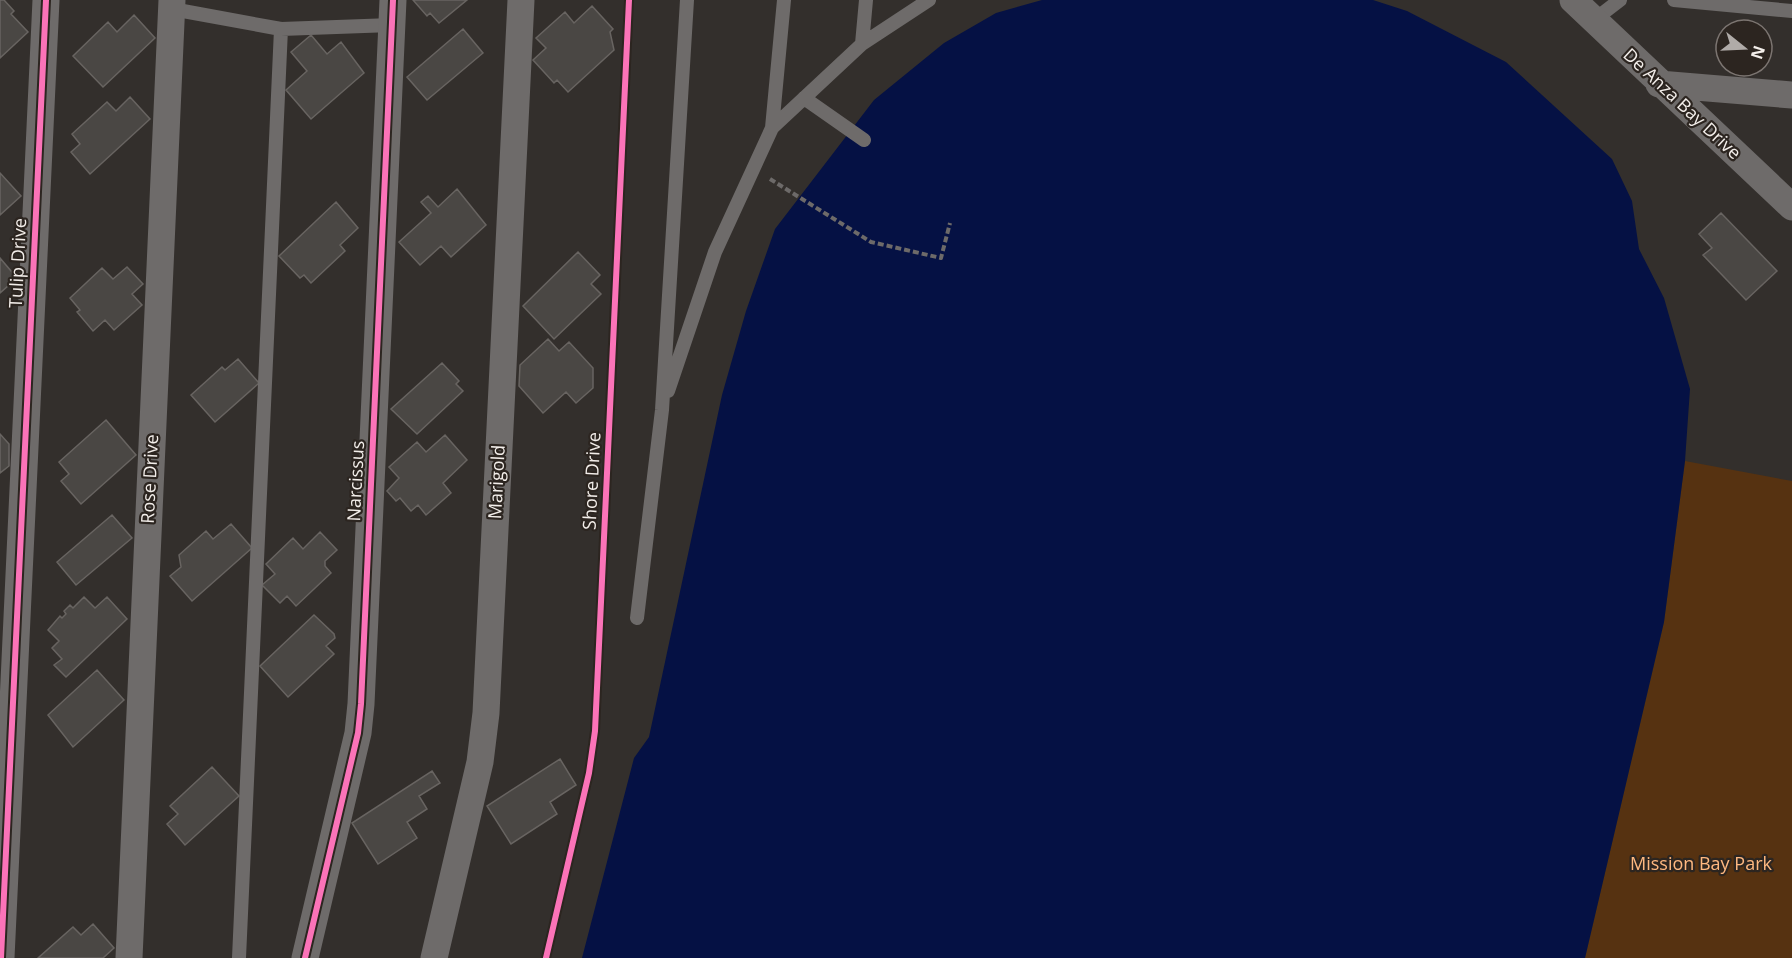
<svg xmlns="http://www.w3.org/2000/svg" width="1792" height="958" viewBox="0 0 1792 958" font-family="'Open Sans',sans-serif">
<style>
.green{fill:#563211}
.water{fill:#051144}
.building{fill:#4a4744;stroke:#686461;stroke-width:1.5}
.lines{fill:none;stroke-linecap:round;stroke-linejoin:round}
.path{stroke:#6d6a69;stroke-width:4;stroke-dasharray:6 3;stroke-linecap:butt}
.lane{stroke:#6e6b6a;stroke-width:14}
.street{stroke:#6e6b6a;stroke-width:27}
.cycleway-casing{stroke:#2c2520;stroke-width:10}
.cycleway{stroke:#fb73b8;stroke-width:6}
.labels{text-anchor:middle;stroke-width:4.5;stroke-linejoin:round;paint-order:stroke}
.street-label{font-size:18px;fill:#f3eeea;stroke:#2c2520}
.park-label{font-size:18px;fill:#feb880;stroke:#2c2520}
</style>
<rect width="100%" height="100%" fill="#332f2c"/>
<path class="green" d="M1685,461L1792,481V958H1585L1664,622Z"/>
<path class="water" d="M1042,0H1373L1407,11L1506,62L1612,159L1632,201L1639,249L1664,298L1690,389L1685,461L1664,622L1585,958H582L634,758L649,737L722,395L746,311L775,229L874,100L944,43L996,13Z"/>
<path class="building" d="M0,0H4L14,11L11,14L28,32L0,58Z
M413,0H467L439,23L430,13L427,16Z
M592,6L613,29L610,32L614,50L568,92L557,80L554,83L533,60L546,48L536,38L565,12L574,23Z
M134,15L155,38L103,87L73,56L108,22L117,32Z
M463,29L483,53L427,100L407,77Z
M311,35L327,54L341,42L364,73L311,119L286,90L307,71L291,52Z
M130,97L150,119L90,174L71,152L80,144L72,134L107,102L116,111Z
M0,173L21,196L0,215Z
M457,189L486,225L451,257L441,246L420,265L399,242L431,213L421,202L428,196L438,207Z
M336,202L358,228L340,245L345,251L311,283L304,275L300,278L279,256Z
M1721,213L1777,271L1746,300L1703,255L1712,248L1699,234Z
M578,252L600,275L591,284L601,294L554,339L523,306Z
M0,258L17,278L0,293Z
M127,267L143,284L132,294L142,305L114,330L105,320L93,331L77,312L80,310L70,298L102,268L113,279Z
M548,339L559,351L569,342L593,368V388L576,403L566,392L543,413L519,386L520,365Z
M238,359L259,383L215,422L191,395L222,367L225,370Z
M442,363L459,381L456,384L463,391L417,434L391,409Z
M106,420L136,455L81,504L61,481L69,474L59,462Z
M0,434L9,444V466L0,473Z
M445,435L467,460L443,483L451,493L426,515L418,505L411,511L400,498L396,501L387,491L399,478L389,467L417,442L426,452Z
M112,515L132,538L76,585L57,562Z
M231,524L252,548L192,601L170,576L181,567L179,555L206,531L213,539Z
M320,532L337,550L325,561V566L331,573L296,606L287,596L280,603L262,585L275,574L266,564L293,538L303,549Z
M84,597L95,608L107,597L127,619L66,677L54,665L62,659L52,648L59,641L48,630L60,616L62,618L66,614L64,611L70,605L73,608Z
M314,615L334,634L335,638L326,646L334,654L288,697L260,666Z
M97,670L124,700L73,747L48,715Z
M560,759L576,785L550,802L557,814L511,844L487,806Z
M212,767L239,796L185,845L167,824L178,814L170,806Z
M432,771L440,783L419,796L427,809L407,822L417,838L378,864L352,823Z
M93,924L114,948L103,958H38L73,927L81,935Z"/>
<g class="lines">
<path class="path" d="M770,179L871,242L941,258L950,223"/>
<path class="lane" d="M866,0L862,44L929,0
M1674,0L1792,11
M172,9L281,29L392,25
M1594,20L1620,0
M804,98L864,140
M772,128L862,44
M668,391L715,252L772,128L784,0
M637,618L662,410L687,0
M239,958L281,29"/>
<path class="street" d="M1573,0L1792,207
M1659,84L1792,95
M1,958L46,0
M129,958L172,0
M305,958L358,733L361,704L393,0
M434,958L480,762L486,713L521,0"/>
<g class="cycleway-casing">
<path id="cycleway" d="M1,958L46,0
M305,958L358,733L361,704L393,0
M546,958L589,773L595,731L629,0"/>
</g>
<use href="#cycleway" class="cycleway"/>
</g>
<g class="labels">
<g class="street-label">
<text transform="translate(1682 104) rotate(43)" y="6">De Anza Bay Drive</text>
<text transform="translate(18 263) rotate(-87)" y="6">Tulip Drive</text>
<text transform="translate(150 479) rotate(-87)" y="6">Rose Drive</text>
<text transform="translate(356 481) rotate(-87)" y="6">Narcissus</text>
<text transform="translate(592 481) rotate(-87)" y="6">Shore Drive</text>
<text transform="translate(497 482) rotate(-87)" y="6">Marigold</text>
</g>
<g class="park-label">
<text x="1701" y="870">Mission Bay Park</text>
</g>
</g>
<g transform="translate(1744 48) rotate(108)"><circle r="28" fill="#2c2520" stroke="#7c7571" stroke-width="1.5"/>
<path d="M0-4.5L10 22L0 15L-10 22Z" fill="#b0aba8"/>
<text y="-9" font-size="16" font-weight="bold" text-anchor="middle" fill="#f3eeea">N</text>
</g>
</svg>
